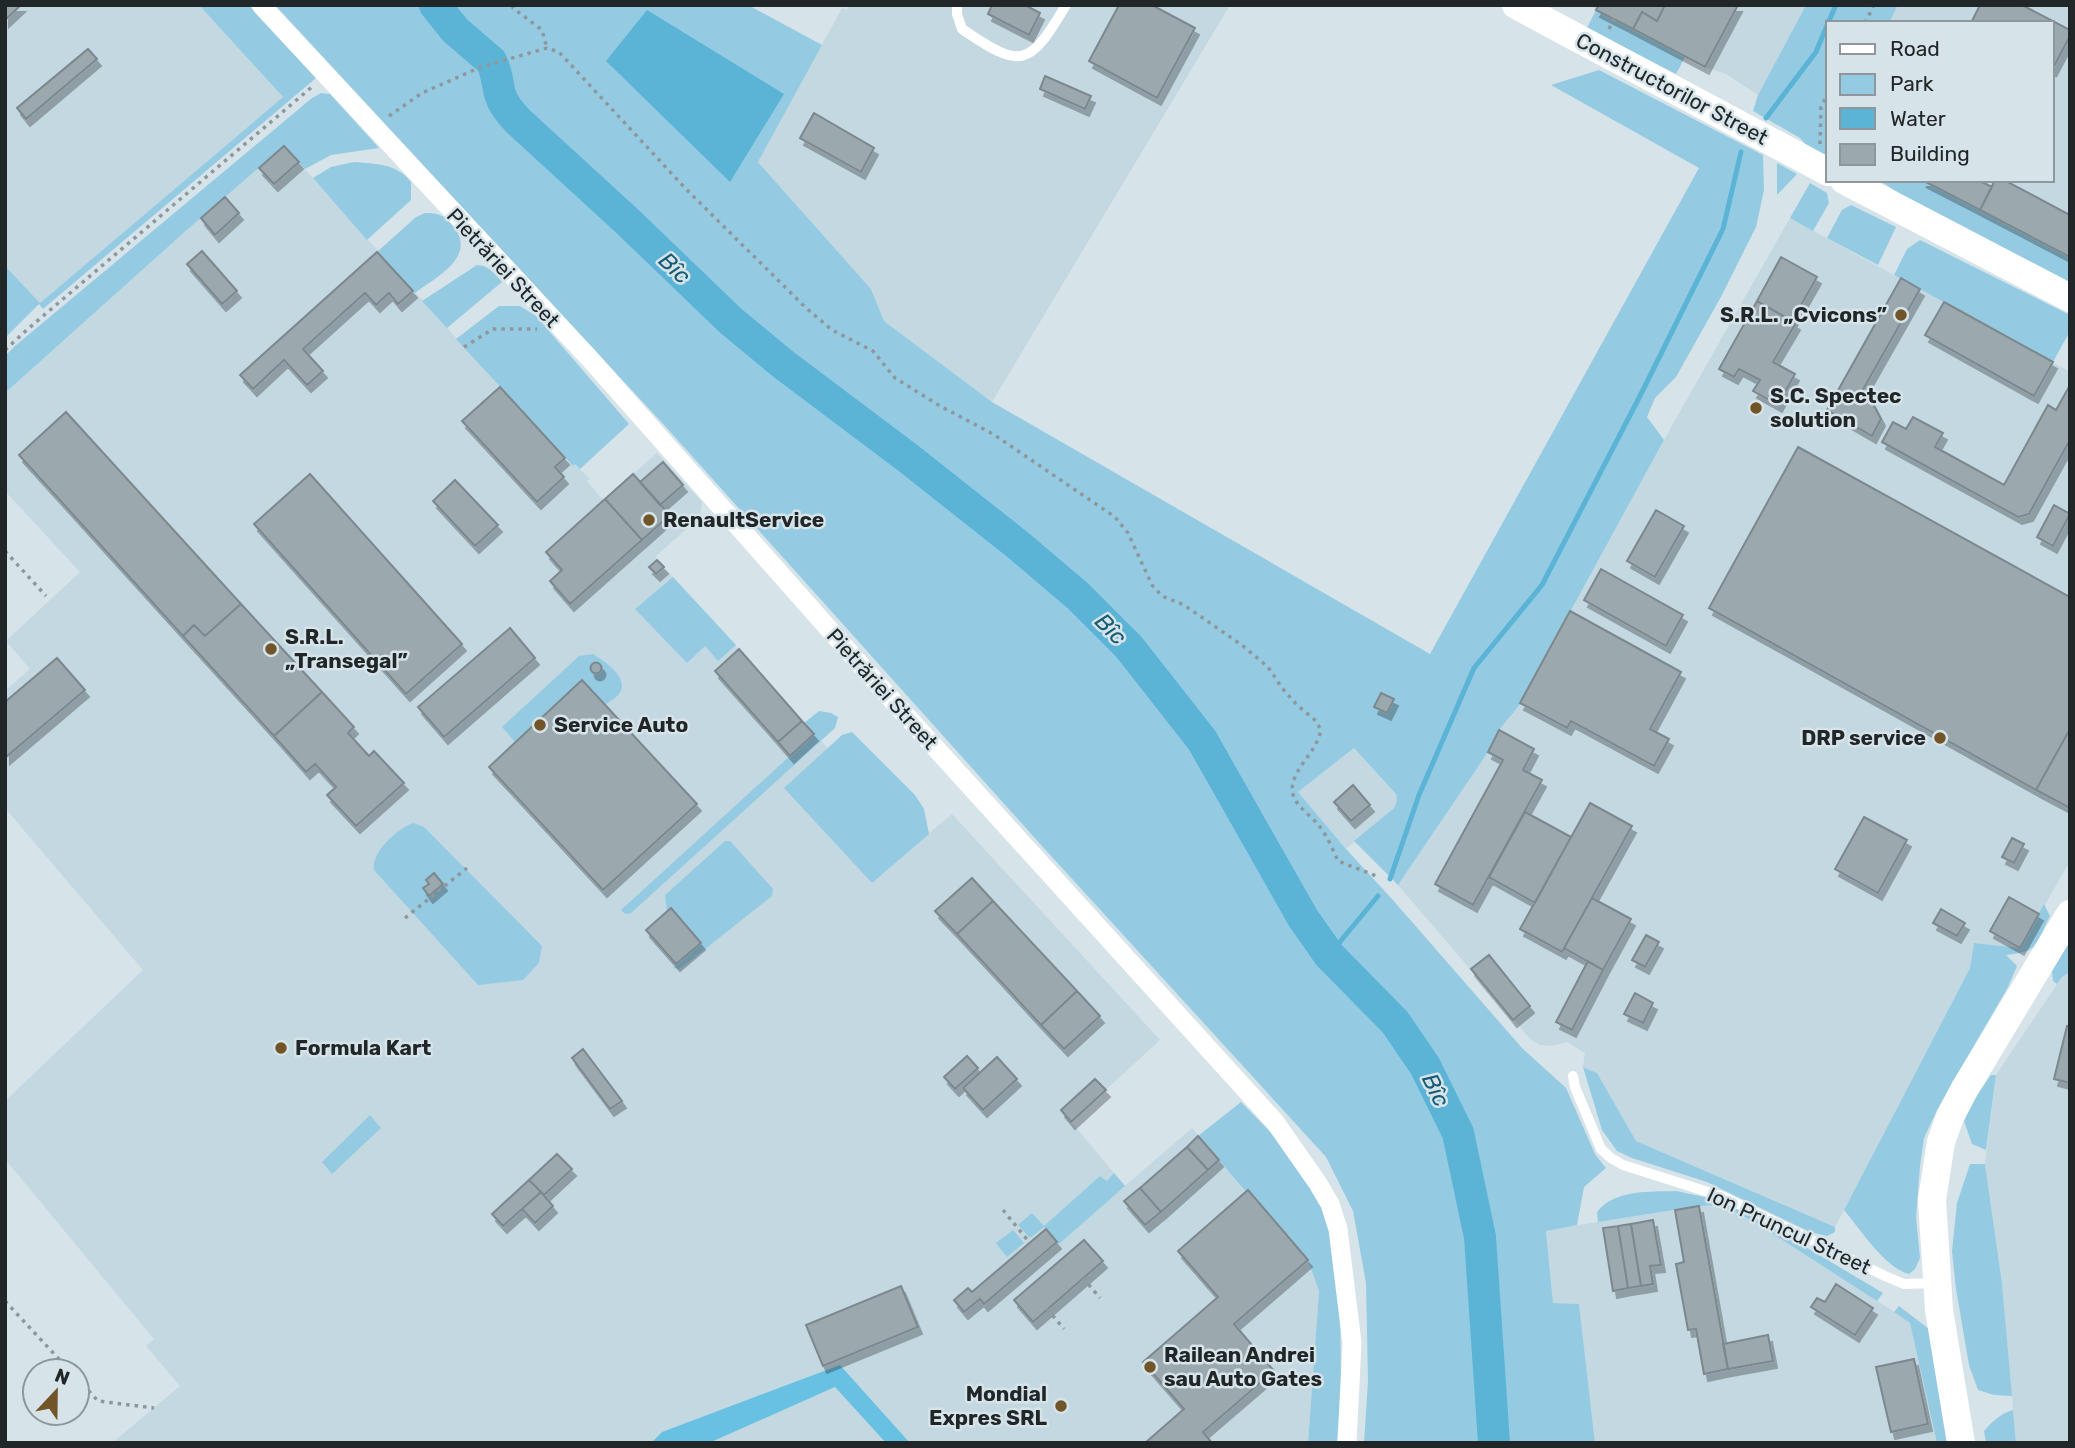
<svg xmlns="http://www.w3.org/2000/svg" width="2075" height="1448" viewBox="0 0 2075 1448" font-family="Rubik,sans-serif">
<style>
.built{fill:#c3d8e1}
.green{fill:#95cbe2}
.forest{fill:#68c0e3}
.water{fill:#5bb3d6}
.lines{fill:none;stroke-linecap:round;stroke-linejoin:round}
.stream{stroke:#5bb3d6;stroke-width:5}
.river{stroke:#5bb3d6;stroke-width:32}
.building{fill:#9ba8ae;stroke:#7c888e;stroke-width:2;filter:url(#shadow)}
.path{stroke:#8e989c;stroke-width:3.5;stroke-dasharray:3.5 5;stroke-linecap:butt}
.lane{stroke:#fff;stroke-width:10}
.street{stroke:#fff;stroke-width:19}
.secondary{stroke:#fff;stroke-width:28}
.poi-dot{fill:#715428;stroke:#d6e3e9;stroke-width:2.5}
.labels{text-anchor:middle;stroke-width:5;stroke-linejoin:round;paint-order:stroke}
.street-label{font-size:21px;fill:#212628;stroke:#d6e3e9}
.poi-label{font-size:21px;font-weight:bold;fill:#212628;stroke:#d6e3e9;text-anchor:start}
.water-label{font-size:23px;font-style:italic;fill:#145b73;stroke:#d6e3e9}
</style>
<defs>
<filter id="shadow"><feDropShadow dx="4" dy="7" stdDeviation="0" flood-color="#0004"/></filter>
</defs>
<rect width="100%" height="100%" fill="#d6e3e9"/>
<path class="built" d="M5,5H199L283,97L40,303L5,266Z
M849,5H1230L992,402L884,321L871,289L758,162L842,8L847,10Z
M1588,5H1806L1758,95L1726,74L1705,67Z
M1898,5H2070V257L1922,180H2052V23H1889Z
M284,146L500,387L573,466L575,464L590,479L587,481L603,500L657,453L702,502L700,517L655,557L915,845L952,814L1160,1040L1071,1122L1125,1186L1192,1128L1245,1192L1248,1190L1308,1260L1319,1291L1308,1443H910L840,1365L662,1432L651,1443H112L180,1386L146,1346L154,1339L5,1159V1101L143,970L5,808V691L30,669L6,641L80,572L5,491V393L188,229Z
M1790,218L2070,372V861L2020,948L1974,943L1970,968L1835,1227L1636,1141L1597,1073L1583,1067L1585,1053L1567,1042L1551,1046L1540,1045L1531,1040L1398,885L1488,752L1499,730L1519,707L1674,422Z
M1354,748L1396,794L1397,801L1394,808L1346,849L1298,792Z
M2070,972V1443H2016L2002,1283L1985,1164L1996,1075L2062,977Z
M1720,1205L1753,1221L1910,1322L1937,1443H1595L1579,1304L1553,1303L1546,1230L1699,1206Z
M835,1387L886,1443H709Z"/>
<path class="green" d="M199,5H249L316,78L43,309L39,304L5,338V266L40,303L283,97Z
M275,5H748L822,45L758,162L871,289L884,321L992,402L1430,654L1699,168L1551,85L1599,70L1763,155L1764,190L1756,227L1722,295L1676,377L1655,398L1647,417L1664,440L1519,706L1499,730L1488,752L1398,885L1354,841L1394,808L1397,801L1396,794L1354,748L1298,792L1346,849L1392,899L1522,1048L1566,1088L1595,1154L1606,1168L1584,1187L1577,1225L1546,1231L1553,1303L1579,1304L1595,1443H1364L1368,1381L1366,1283L1353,1211L1326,1157L1042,846L665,426Z
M1806,5H1898L1889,23H1828V159L1810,149L1800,138L1753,111L1758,95Z
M1596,10L1685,57L1676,74L1587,28Z
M321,93L330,94L379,148L331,155L305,169L284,146L188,229L5,393V356L15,346L312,98Z
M354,162C376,164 396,163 411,182V200L367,240L313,178L331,167Z
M1777,163L1797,174L1777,195Z
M1879,180H1922L2070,257V286L1930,214Z
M1810,183L1827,193L1829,203L1813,231L1790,218Z
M1851,205L1896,227L1878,265L1827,238L1842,210Z
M425,213C439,213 444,215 453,226C478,257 436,277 415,293L377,252L416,217Z
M1920,240L2070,315V331L2053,362L1894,275L1907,249Z
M477,265C488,265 495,274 502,282L447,328L422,301Z
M499,306H520L536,316L629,424L580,469L575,464L573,466L456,339Z
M673,577L736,645L718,661L705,646L687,663L635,609Z
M593,654C604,661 631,678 619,694C616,698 609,702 605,705L582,680L515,742L502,727L579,656Z
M819,711L831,713L838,717L835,728L631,913L625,914L621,910L814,734L804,723Z
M852,732L915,795L924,809L929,834L872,883L784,788L842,735Z
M413,823L424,827L542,946L539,963L523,980L478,985L374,870C371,852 397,829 413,823Z
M725,841H730L773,889L772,896L680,969L673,968L701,943L667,912L665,895Z
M2044,904L2050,916C2035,945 2041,951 2006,955L2017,966L2008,987L1937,1110L1924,1138L1920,1166L1916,1217L1920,1258L1915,1269L1909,1274C1885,1268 1860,1229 1844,1210L1970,968L1974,943L2020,948Z
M2070,941V972L2062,977L2057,984L2053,981L2052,971Z
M1583,1067L1597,1073L1636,1141L1835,1227V1232L1827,1236L1810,1232L1707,1182L1632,1158L1617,1151L1602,1130Z
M1991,1075H1996L1986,1150L1972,1144L1964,1121L1970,1105Z
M1241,1102L1280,1142L1316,1190L1333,1230L1340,1302L1341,1386L1337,1443H1308L1319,1291L1308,1260L1248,1190L1246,1192L1198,1136Z
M370,1115L381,1128L332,1174L322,1162Z
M1970,1164H1985L2002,1283L2012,1396L1994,1395L1978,1390L1969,1365L1956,1289L1952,1251L1957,1203Z
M1114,1173L1125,1186L1059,1244L1044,1227L1030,1238L1018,1225L1032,1213L1044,1226L1100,1176L1107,1181Z
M1676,1191L1714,1199L1735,1208L1767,1224L1883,1293L1877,1301L1753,1221L1720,1205L1699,1206L1598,1222L1597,1212C1615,1189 1649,1192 1676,1191Z
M1013,1230L1024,1243L1007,1257L996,1243Z
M1899,1306L1929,1329L1950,1443H1937L1910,1323L1894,1312Z
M2013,1410L2016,1443H1986L1984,1431C1992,1422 2001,1413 2013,1410Z"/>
<path class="forest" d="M840,1365L910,1443H886L835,1387L709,1443H651L662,1432Z"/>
<path class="water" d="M647,10L784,94L730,182L606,61Z"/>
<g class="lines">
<path class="stream" d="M1828,23L1836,5
M1766,118L1816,52L1828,23
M1390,879L1419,795L1474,668L1542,585L1640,396L1723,229L1741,152
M1329,955L1378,896"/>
<path class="river" d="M435,5L455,30L491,61C497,71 497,83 500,94C503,105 511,114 519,122L627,221L731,321L783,364L908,458L1018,545L1078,596L1129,647L1202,740L1303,918L1329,955L1395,1022L1425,1066L1458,1133L1480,1237L1494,1443"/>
</g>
<path class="building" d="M5,5H21L5,20Z
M992,5H1025L1040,13L1029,35L988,14Z
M1119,5H1152L1195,28L1157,98L1089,61Z
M1599,5H1665L1657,21L1642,12L1633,29L1596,10Z
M1665,5H1738L1705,67L1633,29L1642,12L1657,21Z
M1980,5H2022L2070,30V36L2052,70V23H1971Z
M88,49L97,59L26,119L17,108Z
M1045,76L1091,96L1085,109L1040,89Z
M814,113L874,148L861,172L800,138Z
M284,146L299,162L274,184L259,168Z
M1922,180H1978L1992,187L1980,210Z
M1995,180H2004L2070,215V257L1980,210Z
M225,197L239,213L215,235L201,218Z
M202,251L237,291L222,304L187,264Z
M377,252L413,291L398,304L389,293L376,305L365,293L303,349L323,371L307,385L284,360L253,389L240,375Z
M1781,257L1817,277L1792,321L1757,301Z
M1901,278L1920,289L1861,393L1870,398L1881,419L1872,436L1827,410Z
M1757,301L1796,323L1773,362L1795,374L1778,405L1753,391L1760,380L1739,369L1734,377L1719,369Z
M1944,302L2053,362L2034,396L1925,335Z
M2070,385V440L2029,514L2018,517L1882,442L1893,422L1906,429L1913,417L1943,433L1935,447L2004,485L2048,405L2056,410Z
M500,387L565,458L555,467L564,477L537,502L462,421Z
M66,412L241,604L205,636L194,625L183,636L19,455Z
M1798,447L2070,597V729L2036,790L1709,608Z
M663,462L683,485L660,505L640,482Z
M310,474L462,644L406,694L254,524Z
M633,474L670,515L642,540L605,499Z
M455,480L498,525L475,546L433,501Z
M605,499L642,540L570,604L550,581L562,570L546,552Z
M2054,505L2070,514L2053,546L2037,537Z
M1656,510L1684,526L1655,577L1627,561Z
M657,560L664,567L656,574L649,567Z
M1601,569L1683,615L1666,646L1584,600Z
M241,604L322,692L274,736L183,636L194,625L205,636Z
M1570,611L1681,672L1650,729L1669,739L1654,766L1571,721L1567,728L1520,703Z
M510,628L535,658L444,737L418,707Z
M739,649L802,721L778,742L715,671Z
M57,658L85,690L6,757L5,702Z
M590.5 668a5.5 5.5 0 1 1 11 0a5.5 5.5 0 1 1-11 0Z
M582,680L697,804L603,890L489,767Z
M322,692L354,727L348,733L369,756L374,751L404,783L356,826L327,795L336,787L315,764L306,772L274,736Z
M1381,693L1394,699L1387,713L1374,707Z
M802,721L814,734L790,756L778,742Z
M2070,729V808L2036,790Z
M1499,730L1534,749L1523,770L1542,780L1473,905L1435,884L1503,760L1488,752Z
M1353,785L1370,805L1351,821L1334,802Z
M1590,803L1632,826L1562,952L1520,929Z
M1525,812L1571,837L1535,903L1489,877Z
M1864,817L1907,840L1878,893L1835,869Z
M2012,838L2024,844L2014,863L2002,857Z
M434,873L443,884L429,896L423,888L429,884L426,880Z
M972,878L993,901L957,934L935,911Z
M2009,897L2039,914L2020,948L1990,931Z
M1592,898L1631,919L1603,970L1564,948Z
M993,901L1077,991L1041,1025L957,934Z
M671,908L701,943L676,964L646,930Z
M1941,909L1965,923L1957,936L1933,923Z
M1646,935L1659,942L1645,967L1632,960Z
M1489,955L1530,1006L1513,1020L1471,969Z
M1588,961L1603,970L1572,1030L1556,1022Z
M1077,991L1100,1016L1064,1049L1041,1025Z
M1635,993L1653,1003L1643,1023L1624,1014Z
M2067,1026L2070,1027V1083L2054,1079Z
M583,1049L622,1101L610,1109L572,1058Z
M967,1056L978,1068L955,1089L944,1077Z
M997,1057L1017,1079L983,1110L963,1088Z
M1095,1079L1106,1090L1071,1122L1061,1110Z
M1198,1136L1219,1160L1208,1170L1187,1147Z
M1187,1147L1208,1170L1161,1212L1140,1188Z
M557,1154L572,1169L544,1195L529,1180Z
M529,1180L541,1192L503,1226L492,1214Z
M1140,1188L1161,1212L1145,1225L1124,1201Z
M1248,1190L1308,1260L1234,1324L1274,1371L1203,1432L1212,1443H1145L1184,1409L1143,1362L1218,1297L1178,1251Z
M541,1192L553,1206L535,1223L522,1209Z
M1699,1206L1728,1369L1704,1374L1696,1329L1688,1330L1676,1264L1684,1262L1675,1210Z
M1653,1220L1661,1265L1650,1266L1653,1284L1641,1286L1631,1224Z
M1631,1224L1641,1286L1628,1288L1618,1226Z
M1618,1226L1628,1288L1613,1291L1603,1228Z
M1046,1229L1057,1242L984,1304L980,1299L964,1312L954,1300L968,1288L972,1292Z
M1084,1240L1103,1261L1033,1322L1014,1300Z
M1836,1284L1873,1308L1855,1335L1811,1307L1817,1298L1825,1302Z
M901,1286L918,1327L823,1366L806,1325Z
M1768,1335L1773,1361L1728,1369L1723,1344Z
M1914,1359L1928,1424L1891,1432L1876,1367Z"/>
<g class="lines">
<path class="path" d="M513,5V8L542,30L547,48
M1865,23L1874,5
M1609,29L1614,19
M389,116L422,93L481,67L547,48L559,52L685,188L805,307L832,330L873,351L895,378L940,406L993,434L1115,517L1128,533L1152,585L1162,596L1184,605L1243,646L1268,667L1282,688L1297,705L1316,721L1321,730C1316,751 1303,759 1295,777C1284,801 1308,811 1320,827C1327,836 1333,850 1338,861L1379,877
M1820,144L1821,107L1828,93
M464,347L493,329H537
M5,350L29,328L313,86
M5,551L46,596
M405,918L467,868
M1003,1210L1030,1243
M1083,1278L1100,1298
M5,1301L70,1371
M1047,1309L1064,1329
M77,1378L98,1401L154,1408"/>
<path class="lane" d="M957,5V14L962,29C1022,70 1029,67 1066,5
M1573,1076L1575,1087L1601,1149L1611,1158L1623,1165L1724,1197L1885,1276L1904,1284L1935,1283"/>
<path class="street" d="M261,5L590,359L882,689L1275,1122L1317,1182L1330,1204L1338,1229L1352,1343L1347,1443"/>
<path class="secondary" d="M1516,5L1828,172
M1844,180L2070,298
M1961,1443L1939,1310L1932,1200L1941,1142L1950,1117L1964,1090L2070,914"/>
</g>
<g class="poi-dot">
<circle cx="1901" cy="315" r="7"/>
<circle cx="1756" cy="408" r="7"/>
<circle cx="649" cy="520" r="7"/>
<circle cx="271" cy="649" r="7"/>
<circle cx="540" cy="725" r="7"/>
<circle cx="1940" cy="738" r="7"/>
<circle cx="281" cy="1048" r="7"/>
<circle cx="1150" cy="1367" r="7"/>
<circle cx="1061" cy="1406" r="7"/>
</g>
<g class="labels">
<g class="street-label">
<text transform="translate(1672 89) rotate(28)" y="7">Constructorilor Street</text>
<text transform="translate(503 268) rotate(47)" y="7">Pietrăriei Street</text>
<text transform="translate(882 689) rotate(48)" y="7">Pietrăriei Street</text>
<text transform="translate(1789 1231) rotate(25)" y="7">Ion Pruncul Street</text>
</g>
<g class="poi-label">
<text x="1887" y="322" text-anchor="end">S.R.L. „Cvicons”</text>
<text x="1770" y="403">S.C. Spectec<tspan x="1770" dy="24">solution</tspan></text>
<text x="663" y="527">RenaultService</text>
<text x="285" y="644">S.R.L.<tspan x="285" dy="24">„Transegal”</tspan></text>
<text x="554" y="732">Service Auto</text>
<text x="1926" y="745" text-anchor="end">DRP service</text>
<text x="295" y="1055">Formula Kart</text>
<text x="1164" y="1362">Railean Andrei<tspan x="1164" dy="24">sau Auto Gates</tspan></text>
<text x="1047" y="1401" text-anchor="end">Mondial<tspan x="1047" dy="24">Expres SRL</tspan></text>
</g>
<g class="water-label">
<text transform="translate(675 268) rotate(43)" y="8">Bîc</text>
<text transform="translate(1111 629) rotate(45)" y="8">Bîc</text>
<text transform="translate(1436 1090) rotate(64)" y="8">Bîc</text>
</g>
</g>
<rect width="2075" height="1448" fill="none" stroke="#212628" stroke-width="14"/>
<rect x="1826" y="21" width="228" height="161" fill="#d6e3e9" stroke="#8e979c" stroke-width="2"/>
<rect x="1840" y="44" width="35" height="10" fill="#ffffff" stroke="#8e979c" stroke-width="2"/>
<text x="1890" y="56" font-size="21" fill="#212628">Road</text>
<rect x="1840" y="74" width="35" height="21" fill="#95cbe2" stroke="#8e979c" stroke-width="2"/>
<text x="1890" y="91" font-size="21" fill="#212628">Park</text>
<rect x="1840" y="108" width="35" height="21" fill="#5bb3d6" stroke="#8e979c" stroke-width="2"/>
<text x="1890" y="126" font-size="21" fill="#212628">Water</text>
<rect x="1840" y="144" width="35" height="21" fill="#9ba8ae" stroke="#8e979c" stroke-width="2"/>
<text x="1890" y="161" font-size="21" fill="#212628">Building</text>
<g transform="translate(56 1392) rotate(22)"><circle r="33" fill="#d6e3e9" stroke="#8e979c" stroke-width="2"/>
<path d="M0-5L12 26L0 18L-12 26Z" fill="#715428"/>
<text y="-10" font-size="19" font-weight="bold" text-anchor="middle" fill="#212628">N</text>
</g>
</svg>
